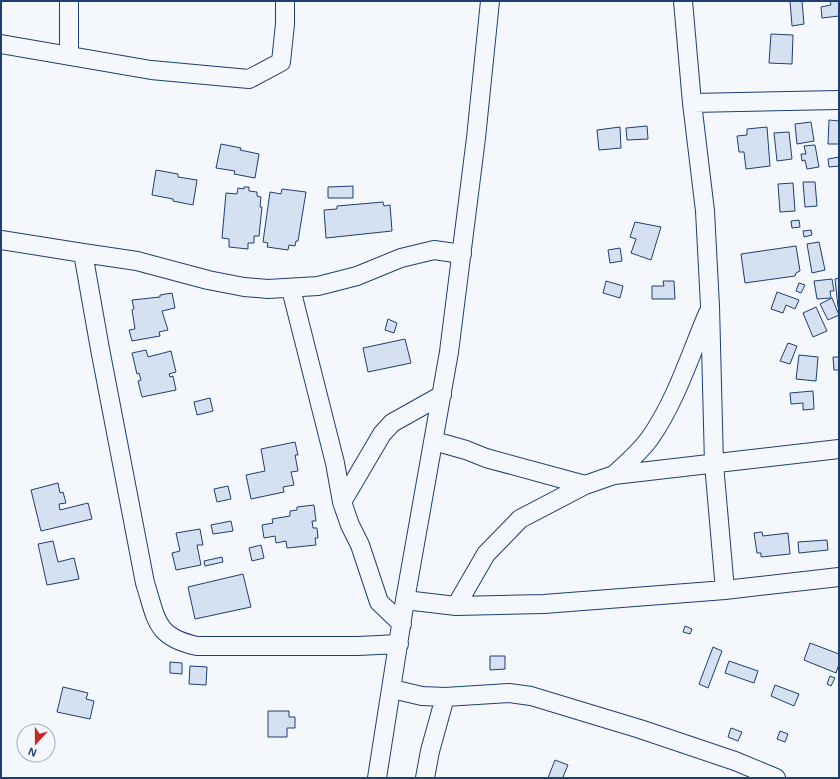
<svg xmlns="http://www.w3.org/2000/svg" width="840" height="779" viewBox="0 0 840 779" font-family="Arial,sans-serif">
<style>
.building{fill:#d5e0f0;stroke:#1d3f73}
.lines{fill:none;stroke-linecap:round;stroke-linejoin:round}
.minor-casing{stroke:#1d3f73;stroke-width:20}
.minor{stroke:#f4f7fb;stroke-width:18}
</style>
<rect width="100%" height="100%" fill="#f4f7fb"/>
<path class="building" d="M790,1H802L804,24L792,26Z
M830,1H839V16L822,18L821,7L831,5Z
M771,34L793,35L792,64L769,63Z
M829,120L839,121V144H828Z
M811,122L814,141L797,144L795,124Z
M647,126L648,139L627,140L626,128Z
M620,127L621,148L599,150L597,130Z
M767,127L770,166L746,169L744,152H739L737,136L747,135V129Z
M789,132L792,159L777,161L774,133Z
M221,144L241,148L240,150L259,154L255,178L234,174L235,171L216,168Z
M815,145L819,167L807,169L805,160L802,161L801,154H806L804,146Z
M839,157V166L829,167L828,159Z
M156,170L178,174V177L197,180L193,205L173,201V199L152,195Z
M803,182H815L817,206L805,207Z
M793,183L795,211L780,212L778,184Z
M353,186V198H328V187Z
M244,187H249V191L257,192V196L261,197L260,207H262L259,236H254V243H248V249L229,247V239L222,238L226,193L237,194L238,188L244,189Z
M282,189L306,192L298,241H296L295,246L289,245L288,250L267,247L268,243L263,242L270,192L281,194Z
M383,202L384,206L390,205L392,231L326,238L324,210L337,209V206Z
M799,220L800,227L792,228L791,221Z
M635,222L661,227L651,260L631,253L636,239L630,237Z
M811,230L812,235L804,237L803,231Z
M819,242L825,270L812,273L807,244Z
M796,246L800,271L796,273L795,276L745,283L741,254Z
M620,248L622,261L610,263L608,250Z
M839,278V307H838L835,279Z
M832,279L834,291H830L831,298L817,299L814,281Z
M606,281L623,286L620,298L603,293Z
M663,281H674L675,299H652V286H664Z
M799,283L805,285L801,293L796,291Z
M777,292L799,300L795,309L786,305L783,313L771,309Z
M172,293L175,308L162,311L168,330L159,332L160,336L132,341L129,330L135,329L132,310L134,309L132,300L160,297V295Z
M832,298L839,315L828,320L820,304Z
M816,307L827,331L813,337L803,313Z
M388,319L397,323L394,333L385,330Z
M405,339L411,363L368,372L363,348Z
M788,343L797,346L790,364L780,361Z
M146,350L148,357L171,351L176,372L169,374L170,377L173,376L176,390L142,397L138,381L141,380L139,373L137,374L132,353Z
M799,355L818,357L816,381L796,379Z
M833,357H839V370H834Z
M813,391L814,409L803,410V403L791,404L790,393Z
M210,398L213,411L197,415L194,402Z
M295,442L298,455H295L298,471L291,472L294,485L283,487L284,492L251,499L246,475L265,471L261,449Z
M58,483L60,493L63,492L66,503L59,504L60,510L88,503L92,519L41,531L31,490Z
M228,486L231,499L217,502L214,489Z
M314,505L316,521H312L313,528H317L318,538H315L316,545L287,548L286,541L276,543L275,536L264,538L262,525L273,523L272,519L290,516V511L297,510V507Z
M231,521L233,531L213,534L211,525Z
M200,529L203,545H197L201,565L176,570L172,553L180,551L176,533Z
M762,532L763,536L788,533L790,554L761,557V553H757L754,533Z
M827,540L828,550L799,553L798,542Z
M53,541L58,562L74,558L79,579L47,585L38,544Z
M261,545L264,558L252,561L249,548Z
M222,557L223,562L205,566L204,561Z
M243,574L251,607L195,619L188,587Z
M685,626L692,629L690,634L683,632Z
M810,643L839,654V664L836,673L804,660Z
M713,647L722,651L708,688L699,684Z
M490,656H505V669L490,670Z
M729,661L758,671L754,683L725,673Z
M170,662L182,663V674L170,673Z
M190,666L207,667L206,685L189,684Z
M830,676L835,678L831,686L827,684Z
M775,685L799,694L794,706L771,696Z
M63,687L88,693L86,699L94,701L90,719L57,712Z
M268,711H289V717H295V728H287V737H268Z
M731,728L742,732L738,741L728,737Z
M780,731L788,734L785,742L777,739Z
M555,760L568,765L563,777L567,778H548Z"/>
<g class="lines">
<g class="minor-casing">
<path id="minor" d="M69,1V56
M683,1L692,103L705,211L710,306L714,464L725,590
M1,44L151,70L249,79L281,62L285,24V1
M692,103L839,100
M1,240L83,253
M291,289L335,463L342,502L350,525L360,545L379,602L402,624
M434,441L466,450L486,458L585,485
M614,475C627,463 640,452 650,438C676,401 690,355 708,313
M342,502L382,434L392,423L442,395
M405,600L456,606L544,604L725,590L839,577
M456,606L486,554L520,519L585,485L614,475L839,449
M399,644L358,646H197C155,637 157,620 145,583L100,349L83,253L137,261L208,280L244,287L268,289L318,286L357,276L401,258L434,250L462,254
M392,689L422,696L445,697L509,693L531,696L640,729L735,761L776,778
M377,778L405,600L449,352L476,138L490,1
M425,778L430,751L445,697"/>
</g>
<use href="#minor" class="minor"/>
</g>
<rect width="840" height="779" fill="none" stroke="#1d3f73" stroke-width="4"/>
<g transform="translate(36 743) rotate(201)"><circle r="19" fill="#f4f7fb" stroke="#9eadc5"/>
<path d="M0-3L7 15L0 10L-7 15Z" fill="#c62828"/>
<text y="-6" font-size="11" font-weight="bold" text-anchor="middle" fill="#1d3f73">N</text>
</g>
</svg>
